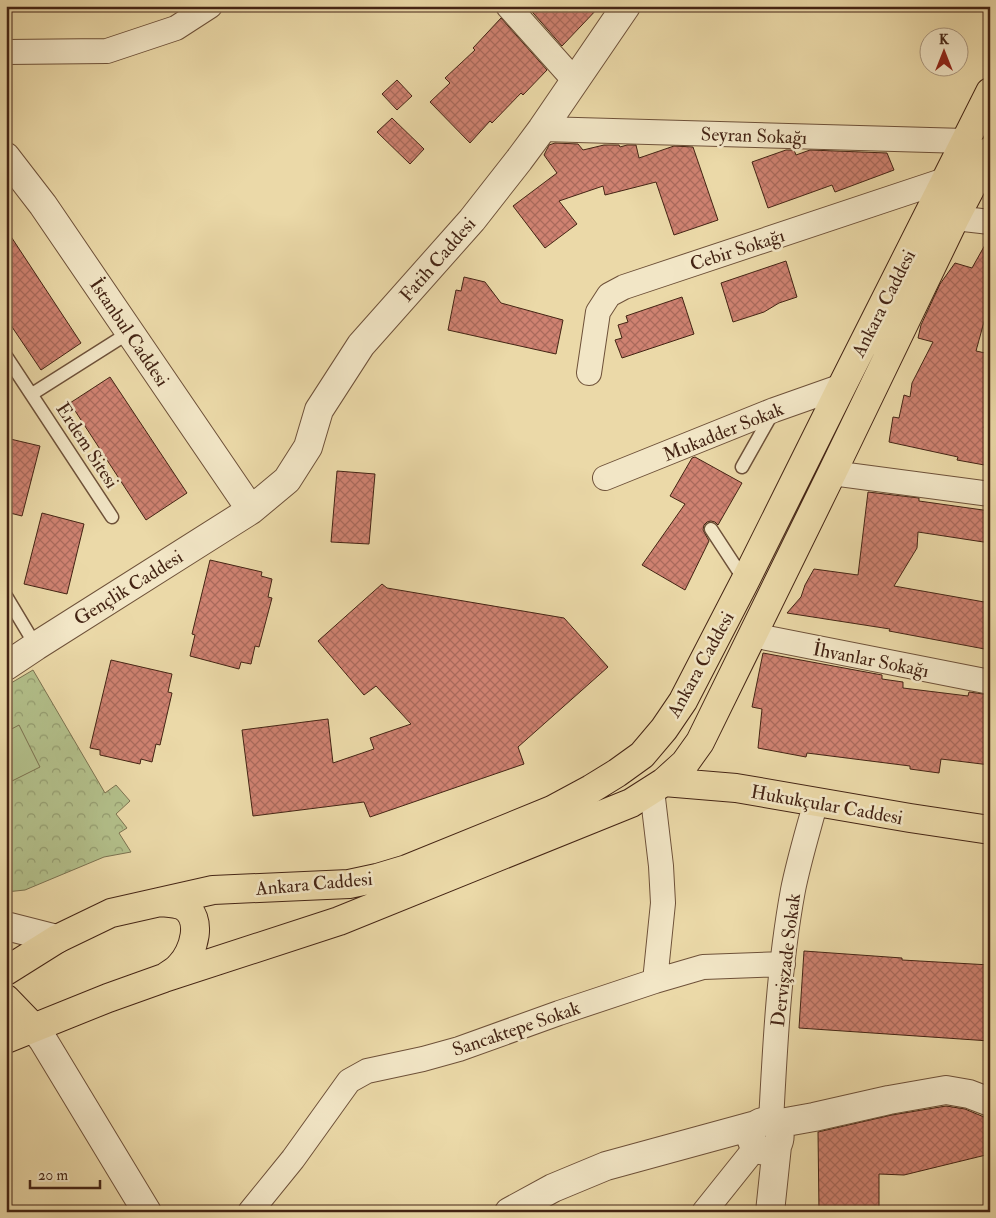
<svg xmlns="http://www.w3.org/2000/svg" width="996" height="1218" viewBox="0 0 996 1218" font-family="'IM FELL Double Pica',serif">
<style>
.park{fill:url(#park-crowns);stroke:#7c7250}
.pitch{fill:#b3c08b;stroke:#7c7250}
.building{fill:url(#building-cross-hatch);stroke:#442414}
.lines{fill:none;stroke-linecap:round;stroke-linejoin:round}
.service-casing{stroke:#6e5139;stroke-width:15}
.minor-casing{stroke:#6e5139;stroke-width:26}
.tertiary-casing{stroke:#6e5139;stroke-width:30}
.primary-casing{stroke:#442414;stroke-width:30}
.service{stroke:#f2e6c6;stroke-width:12}
.minor{stroke:#f2e6c6;stroke-width:24}
.tertiary{stroke:#f2e6c6;stroke-width:28}
.primary{stroke:#ebd9a8;stroke-width:28}
.labels{text-anchor:middle;stroke-width:5;stroke-linejoin:round;paint-order:stroke}
.street-label{font-size:19px;fill:#442414;stroke:#f2e6c6}
</style>
<defs>
<pattern id="park-crowns" width="20" height="18" patternUnits="userSpaceOnUse" patternTransform="scale(1.25)"><rect width="20" height="18" fill="#b3c08b"/><path d="M2 6a3 3 0 1 1 6 0M12 15a3 3 0 1 1 6 0" fill="none" stroke="#939c70"/></pattern>
<pattern id="building-cross-hatch" width="8" height="8" patternUnits="userSpaceOnUse" patternTransform="scale(1.25)"><rect width="8" height="8" fill="#cf8271"/><path d="M0 0l8 8M0 8l8-8" fill="none" stroke="#aa6a5c"/></pattern>
</defs>
<rect width="100%" height="100%" fill="#ebd9a8"/>
<filter id="stains"><feTurbulence type="fractalNoise" baseFrequency=".004" numOctaves="4"/><feColorMatrix values="0 0 0 0 .2 0 0 0 0 .09 0 0 0 0 .02 0 0 0 .5 -.17"/></filter>
<radialGradient id="worn" r=".72"><stop offset=".6" stop-color="#630" stop-opacity="0"/><stop offset="1" stop-color="#630" stop-opacity=".3"/></radialGradient>
<path class="park" d="M33,670L105,793L116,785L130,801L116,814L127,828L119,833L131,852L104,857L25,890L6,892V686Z"/>
<path class="pitch" d="M19,725L40,767L6,784V732Z"/>
<path class="building" d="M527,6H600L562,46Z
M501,18L547,70L523,95L521,93L492,123L490,121L470,143L430,102L450,83L445,78L475,50L473,48Z
M397,80L412,96L397,110L382,94Z
M392,118L424,149L410,164L377,132Z
M555,143L578,144L583,150L604,145H619L620,147L627,145H636L639,158L674,146L693,147L718,220L674,235L656,182L605,195L603,186L559,201L577,224L545,248L513,206L557,173L544,155L549,145Z
M786,150H794L796,155L810,150L887,153L894,170L835,192L832,185L768,208L752,162Z
M6,229L81,343L41,370L6,318Z
M990,236V300L976,351L990,354V393L984,428H990V466L957,460L958,457L889,442L893,417L899,418L904,395L910,397L912,383L933,342L918,338L921,325L940,284L955,263L972,268Z
M786,261L797,297L779,303L764,312L733,322L721,283Z
M464,277L485,282L501,303L563,320L556,354L448,330L456,290L461,291Z
M682,297L694,334L622,358L615,340L622,338L618,325L628,322L626,316Z
M110,377L187,493L146,520L70,403Z
M6,438L40,446L22,516L6,512Z
M695,457L742,483L718,525L715,522L711,521L707,522L704,525L703,530L709,541L685,590L642,565L685,504L670,496L692,458Z
M337,471L375,474L369,544L331,542Z
M868,492L919,498V501L990,511V543L918,532L917,548L894,586L990,603V650L889,631L890,629L787,613L801,597L805,585L814,569L858,575Z
M42,513L84,524L67,594L24,584Z
M210,560L262,572L261,576L272,579L268,597L272,598L259,647L255,646L251,664L241,662L239,669L190,656L195,635L192,634Z
M382,584L387,588L564,618L608,667L518,747L524,764L370,817L364,802L253,816L242,730L328,719L333,763L374,749L370,738L411,724L376,686L364,695L318,641Z
M763,653L882,675V679L903,682V688L968,696L969,692L990,695V765L941,759L939,773L910,769V766L807,753L806,757L758,748L762,709L752,707Z
M111,660L172,674L168,692L172,693L160,745L156,744L152,762L141,759L140,764L100,755V750L90,748Z
M804,951L902,958V960L990,965V1041L799,1028Z
M946,1106L965,1109L984,1117H990V1154L904,1175L879,1174V1212H819L818,1132L892,1115Z"/>
<g class="lines">
<g class="service-casing">
<path id="service" d="M6,356L112,517
M32,394L130,332
M742,467L773,412
M711,529L745,581
M6,596L36,646"/>
</g>
<g class="minor-casing">
<path id="minor" d="M508,6L575,81
M6,52L107,51L176,28L210,6
M542,129L965,141
M955,218L990,222
M589,373L598,312L609,295L624,287L945,180
M832,473L990,494
M605,478L774,410L842,386
M752,635L990,682
M655,981L703,967L783,964
M771,1122C775,1045 779,966 793,890C799,860 808,831 816,801
M250,1212L293,1159L349,1081L367,1071L423,1059L459,1049L559,1013L655,981L663,903L661,866L652,790
M704,1212L756,1147"/>
</g>
<g class="tertiary-casing">
<path id="tertiary" d="M6,157L43,205L251,510
M6,666L36,646L251,510L287,480L308,447L319,410L361,345L472,220L519,160L542,129L626,6
M6,926L57,939
M33,1027L43,1040L147,1212
M775,1124L814,1117L889,1100L946,1090L969,1094L990,1102
M509,1212L553,1188L606,1166L756,1125
M770,1212L777,1146C787,1126 766,1112 752,1129C747,1146 763,1158 777,1146"/>
</g>
<g class="primary-casing">
<path id="primary" d="M664,782L736,788L910,818L990,830
M159,902C167,903 176,903 183,906C204,918 194,952 180,966C177,970 172,973 167,976
M6,971L57,939L111,913L213,890L349,884L377,878L407,869L552,810L591,789L617,773L642,755L664,729L683,701L745,581L842,386L990,92
M6,999L33,1027
M6,1039L108,998L164,978L339,921L631,803L664,782L685,763L700,742L832,473L955,218L990,151"/>
</g>
<use href="#service" class="service"/>
<use href="#minor" class="minor"/>
<use href="#tertiary" class="tertiary"/>
<use href="#primary" class="primary"/>
</g>
<g class="labels">
<g class="street-label">
<text transform="translate(754 135) rotate(2)" y="7">Seyran Sokağı</text>
<text transform="translate(737 249) rotate(-18)" y="7">Cebir Sokağı</text>
<text transform="translate(437 259) rotate(-49)" y="7">Fatih Caddesi</text>
<text transform="translate(883 303) rotate(-63)" y="7">Ankara Caddesi</text>
<text transform="translate(130 332) rotate(56)" y="7">İstanbul Caddesi</text>
<text transform="translate(723 431) rotate(-22)" y="7">Mukadder Sokak</text>
<text transform="translate(88 445) rotate(57)" y="7">Erdem Sitesi</text>
<text transform="translate(128 587) rotate(-32)" y="7">Gençlik Caddesi</text>
<text transform="translate(871 659) rotate(11)" y="7">İhvanlar Sokağı</text>
<text transform="translate(700 664) rotate(-61)" y="7">Ankara Caddesi</text>
<text transform="translate(827 804) rotate(10)" y="7">Hukukçular Caddesi</text>
<text transform="translate(314 883) rotate(-5)" y="7">Ankara Caddesi</text>
<text transform="translate(785 960) rotate(-83)" y="7">Dervişzade Sokak</text>
<text transform="translate(516 1028) rotate(-19)" y="7">Sancaktepe Sokak</text>
</g>
</g>
<rect width="996" height="1218" fill="none" stroke="#ebd9a8" stroke-width="25"/>
<rect x="8" y="8" width="981" height="1203" fill="none" stroke="#442414" stroke-width="2.5"/>
<rect x="12" y="12" width="971" height="1193" fill="none" stroke="#442414"/>
<g transform="translate(944 52)"><circle r="24" fill="#f2e6c6" stroke="#ac987f"/>
<path d="M0-4L9 19L0 12L-9 19Z" fill="#8f2418"/>
<text y="-8" font-size="14" font-weight="bold" text-anchor="middle" fill="#442414">K</text>
</g>
<path d="M30 1180v8h70v-8" fill="none" stroke="#442414" stroke-width="2.5"/>
<text x="38" y="1180" font-size="15" fill="#442414" stroke="#f2e6c6" stroke-width="4" paint-order="stroke">20 m</text>
<rect width="100%" height="100%" filter="url(#stains)"/>
<rect width="100%" height="100%" fill="url(#worn)"/>
</svg>
